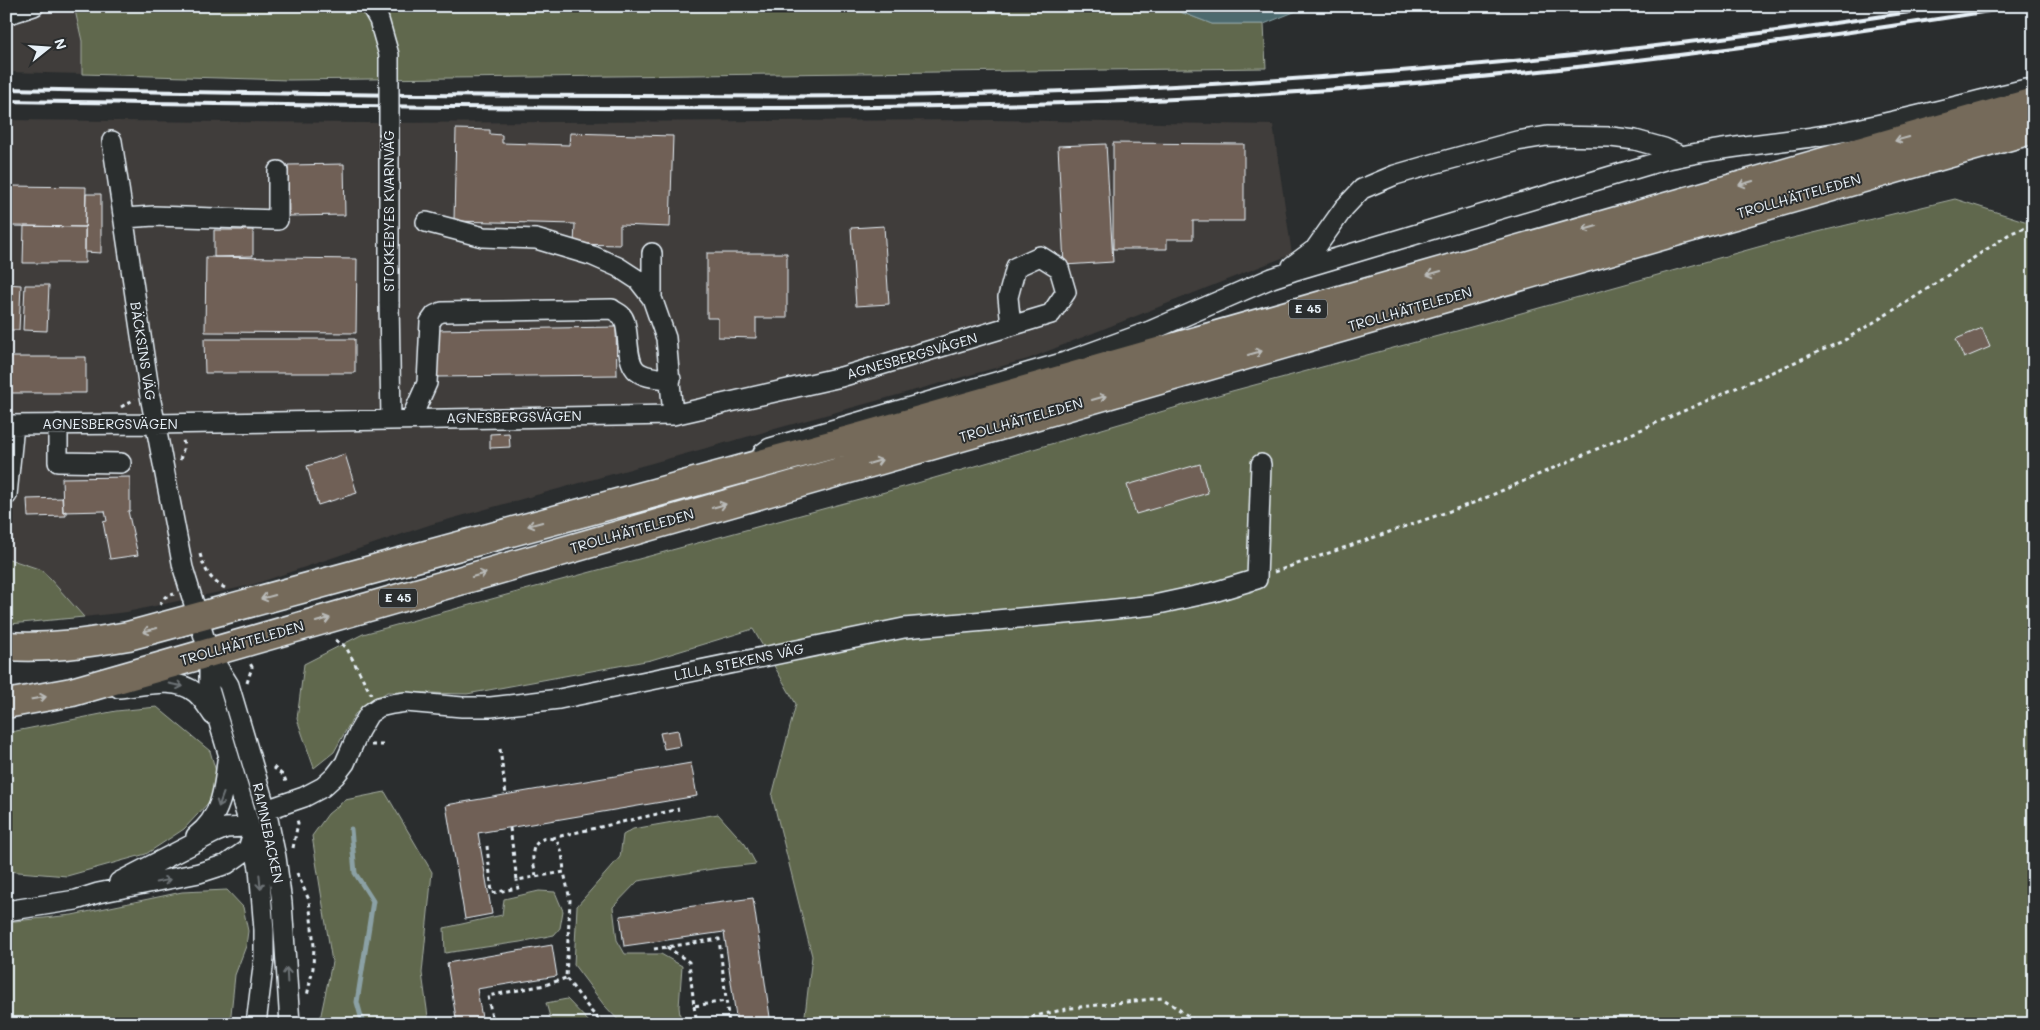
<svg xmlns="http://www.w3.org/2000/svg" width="2040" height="1030" viewBox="0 0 2040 1030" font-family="Mali,sans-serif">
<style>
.built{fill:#3f3c3a}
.green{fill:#60674d;stroke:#a4aca2}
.water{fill:#4d6b6e;stroke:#8ba1a5}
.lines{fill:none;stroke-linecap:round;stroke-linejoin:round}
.stream{stroke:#8ba1a5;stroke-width:5}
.building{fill:#706057;stroke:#e8f1f8}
.minor-casing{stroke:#e8f1f8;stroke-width:22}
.highway-casing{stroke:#e8f1f8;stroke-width:31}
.path{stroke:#e8f1f8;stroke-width:3;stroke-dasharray:4 4;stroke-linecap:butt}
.minor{stroke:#2a2d2e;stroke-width:19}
.highway{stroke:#746a5a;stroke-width:28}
.rail{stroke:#e8f1f8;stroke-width:4}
.minor-bridge-casing{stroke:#e8f1f8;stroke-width:22;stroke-linecap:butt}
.minor-bridge{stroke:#2a2d2e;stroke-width:19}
.oneway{stroke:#babbb9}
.oneway2{stroke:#6c7275}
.labels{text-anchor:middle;stroke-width:4;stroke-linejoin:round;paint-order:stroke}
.shield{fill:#2a2d2e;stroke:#afb6bb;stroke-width:1}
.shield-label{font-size:12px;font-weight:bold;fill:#e8f1f8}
.street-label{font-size:14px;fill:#e8f1f8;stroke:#2a2d2e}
</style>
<rect width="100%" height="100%" fill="#2a2d2e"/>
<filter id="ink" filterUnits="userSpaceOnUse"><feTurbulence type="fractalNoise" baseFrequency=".02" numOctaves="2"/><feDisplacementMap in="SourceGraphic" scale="10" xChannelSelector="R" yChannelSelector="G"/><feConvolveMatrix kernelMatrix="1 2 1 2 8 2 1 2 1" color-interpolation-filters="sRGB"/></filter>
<g filter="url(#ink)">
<path class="built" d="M6,6H74L82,41V74L6,72Z
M6,120L359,123L992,120L1273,125L1292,254L1028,359L432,524L252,585L127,612L84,617L42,570L6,558Z"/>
<path class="green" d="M74,6H1165L1212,24H1264L1266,68L289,80L82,74V41Z
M1955,199L2034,224V1024H801L805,1015L812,956L772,796L796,704L753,629L651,660L467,694L387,692L355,714L334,752L314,768L297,719L304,664L363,634L907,486L1232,391L1453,332L1776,242Z
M6,558L42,570L84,617L10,624L6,623Z
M157,707L210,751L217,775L210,801L184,829L146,854L67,876L6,871V733L116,711Z
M385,792L432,872L422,973L429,1024H319L332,962L312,836L328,814L345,800Z
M718,814L745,844L756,864L719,868L638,881L613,907L617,940L625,954H661L682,966L679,1007L681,1024H622L604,1005L574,965L577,906L620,857L623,835L633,829Z
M227,890L243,907L248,931L246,946L235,975L230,1024H6V922L72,915L182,892Z
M539,891L555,892L563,911L560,928L554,935L520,942L445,953L444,928L502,915L504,899Z
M567,999L591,1024H552L546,1003Z"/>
<path class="water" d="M1165,6H1309L1264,24H1212Z"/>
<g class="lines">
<path class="stream" d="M351,829L355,873L373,901L357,1002L363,1024"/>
</g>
<path class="building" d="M456,129L490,130V134L502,135V143L569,145L570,133L673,136L670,227L620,225V245L574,244L575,224L454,221Z
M1113,143L1244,144V221H1193V239H1167V249H1113Z
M1106,144L1113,262L1064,265L1058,146Z
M344,164L345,215L289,216L288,165Z
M11,186L86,187L85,227L11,226Z
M86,194H101V253L85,252Z
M24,226L85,227V263H23Z
M884,226L889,304L856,306L851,228Z
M214,230H253V256L214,257Z
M707,253H787V318H756V338L718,337V318H707Z
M206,257L357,259L356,333L205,332Z
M6,284L21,285L19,330H6Z
M25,285H49L47,331L23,330Z
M616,327L617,375L435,377V330Z
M1982,328L1990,347L1964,358L1956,339Z
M204,339H355V373H205Z
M6,357H86V393H6Z
M509,433L510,447L490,448V434Z
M345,454L357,493L318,505L307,466Z
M1200,464L1208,493L1136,514L1127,485Z
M130,477V511H128L138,555L110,559L103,522L107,521L105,511L63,512L62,478Z
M62,498L63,512L66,511V516L28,517L27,499Z
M678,730L681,746L664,749L660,733Z
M691,763L697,796L478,833L492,914L465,919L446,805Z
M753,898L771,1024H737L724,932L624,946L620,916Z
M552,945L557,976L477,989L483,1024H457L447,963Z"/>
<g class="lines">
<g class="minor-casing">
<path id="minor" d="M6,15L34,6
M112,141L150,396L183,568L209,653L229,685L266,810L276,857L282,903L290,1024
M124,218L154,216L278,220V171
M426,222L483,237L536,239L593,256L618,267L638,280L652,298L666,338L673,415
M652,253V298
M1292,266L1315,249L1344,208L1362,189L1395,175L1440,162L1517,141L1547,136L1611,137L1635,140L1664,148L1682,156
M389,302L391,420
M411,419L427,383L430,322L435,315L442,312L612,309C614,311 619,313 621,315C626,320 626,328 627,334C630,371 632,377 671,379
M58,424V462L121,463
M6,425L155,424L673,415L841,377L1011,326L1008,297L1016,267L1040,256L1059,268L1066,292L1051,314L1011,326
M763,453L770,448L797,440L1065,362L1150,331L1272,278L1293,271L1668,159C1723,146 1781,143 1837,133C1901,121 1963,104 2026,89L2034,90
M7,495L14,425
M209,653V689L252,834L259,868L264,930V959L256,1024
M119,688C142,686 176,676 196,693C203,699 208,708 213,715
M266,810L304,797L323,787L335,776L345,763L359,731L369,714L379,707L392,704L406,702L462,707H491L559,699L904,628L1077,613L1154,605L1214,592L1257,579L1261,464
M196,836C221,817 224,790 227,761
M119,882L214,833L226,828L245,827L252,834
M6,911L76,900L98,893L199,873L227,864L248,849L253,833"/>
</g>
<g class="highway-casing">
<path id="highway" d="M6,646C47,649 88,643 128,636L853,439L2034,102
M6,704L72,692L2034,129"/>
</g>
<path class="path" d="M121,407L135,399
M180,460L184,446L183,440
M200,554C204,568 210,581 225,588
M1274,572L1476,502L1843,341L1915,297L2011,233L2034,225
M160,605L165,597L174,594
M335,640L346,647L371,694
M247,683L252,667L250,663
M371,745H386
M500,749L506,795
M273,767L284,776L287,785
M510,828L517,880L564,872L570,900L566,978L591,1011L603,1024
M552,838L679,809
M487,846L492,893L518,888L517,880
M293,848L298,823L296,817
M297,873L309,900L314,946L313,968L307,996
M536,876C535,869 532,860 533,852C534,839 552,832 559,845C563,852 563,863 564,872
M667,947L689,962L694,1006L726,1001
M654,949L719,939L729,1024
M694,1006L697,1024
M493,1024L488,996L545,985L566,978
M1000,1024L1071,1008L1162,998L1200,1024"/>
<use href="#minor" class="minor"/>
<use href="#highway" class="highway"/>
<path class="rail" d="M6,89C215,93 424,96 632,96C747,96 861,98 975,94C1301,85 1627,57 1949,6
M6,101C388,106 771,115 1153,100C1444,88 1734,52 2021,6"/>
<g class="minor-bridge-casing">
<path id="minor-bridge" d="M371,6L379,20L389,55V302"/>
</g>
<use href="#minor-bridge" class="minor-bridge"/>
</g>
<defs><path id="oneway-shaft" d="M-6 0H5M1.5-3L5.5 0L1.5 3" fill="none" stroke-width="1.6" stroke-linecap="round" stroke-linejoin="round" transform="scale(1.25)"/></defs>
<g class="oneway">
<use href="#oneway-shaft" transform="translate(1902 139) rotate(165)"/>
<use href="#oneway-shaft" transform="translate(1746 183) rotate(164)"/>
<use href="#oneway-shaft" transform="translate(1590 228) rotate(164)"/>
<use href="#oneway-shaft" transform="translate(1434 273) rotate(164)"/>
<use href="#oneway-shaft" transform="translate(1255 353) rotate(-16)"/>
<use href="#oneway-shaft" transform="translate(1099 398) rotate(-16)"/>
<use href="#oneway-shaft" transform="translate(875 462) rotate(-16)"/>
<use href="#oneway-shaft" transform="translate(719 506) rotate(-16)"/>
<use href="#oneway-shaft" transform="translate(535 524) rotate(165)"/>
<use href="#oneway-shaft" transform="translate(479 575) rotate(-16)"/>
<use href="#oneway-shaft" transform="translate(268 597) rotate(165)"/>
<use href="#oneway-shaft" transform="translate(323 620) rotate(-16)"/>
<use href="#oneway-shaft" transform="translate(150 630) rotate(165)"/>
<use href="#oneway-shaft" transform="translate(39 698) rotate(-10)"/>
</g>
<g class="oneway2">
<use href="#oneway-shaft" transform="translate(176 685) rotate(11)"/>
<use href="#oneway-shaft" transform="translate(221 800) rotate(110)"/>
<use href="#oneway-shaft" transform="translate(163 881) rotate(-11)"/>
<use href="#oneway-shaft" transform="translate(260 882) rotate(85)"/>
<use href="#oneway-shaft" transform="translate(287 975) rotate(-93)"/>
</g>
</g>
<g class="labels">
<g class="shield">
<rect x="1289" y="299.5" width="38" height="19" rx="4"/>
<rect x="379" y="588.5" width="38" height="19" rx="4"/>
</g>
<g class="shield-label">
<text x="1308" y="313">E 45</text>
<text x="398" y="602">E 45</text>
</g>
<g class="street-label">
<text transform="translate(1799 196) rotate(-16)" y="5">TROLLHÄTTELEDEN</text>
<text transform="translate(389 211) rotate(-90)" y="5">STOKKEBYES KVARNVÄG</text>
<text transform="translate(1410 309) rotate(-16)" y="5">TROLLHÄTTELEDEN</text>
<text transform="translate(143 351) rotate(81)" y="5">BÄCKSINS VÄG</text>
<text transform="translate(912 356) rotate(-16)" y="5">AGNESBERGSVÄGEN</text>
<text transform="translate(514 417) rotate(-1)" y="5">AGNESBERGSVÄGEN</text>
<text transform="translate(1021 420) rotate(-16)" y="5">TROLLHÄTTELEDEN</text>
<text x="110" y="429">AGNESBERGSVÄGEN</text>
<text transform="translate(632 531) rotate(-16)" y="5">TROLLHÄTTELEDEN</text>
<text transform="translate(242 643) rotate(-16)" y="5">TROLLHÄTTELEDEN</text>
<text transform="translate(739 662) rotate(-12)" y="5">LILLA STEKENS VÄG</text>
<text transform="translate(268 833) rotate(78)" y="5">RAMNEBACKEN</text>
</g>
</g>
<rect width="2040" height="1030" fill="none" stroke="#2a2d2e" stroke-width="25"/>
<rect x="12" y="12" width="2015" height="1005" fill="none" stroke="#e8f1f8" stroke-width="2" filter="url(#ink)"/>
<g transform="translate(48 48) rotate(73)" stroke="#2a2d2e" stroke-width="4" paint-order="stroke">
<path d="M0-4L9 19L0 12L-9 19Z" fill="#e8f1f8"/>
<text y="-8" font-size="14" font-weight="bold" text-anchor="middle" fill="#e8f1f8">N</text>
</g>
</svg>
